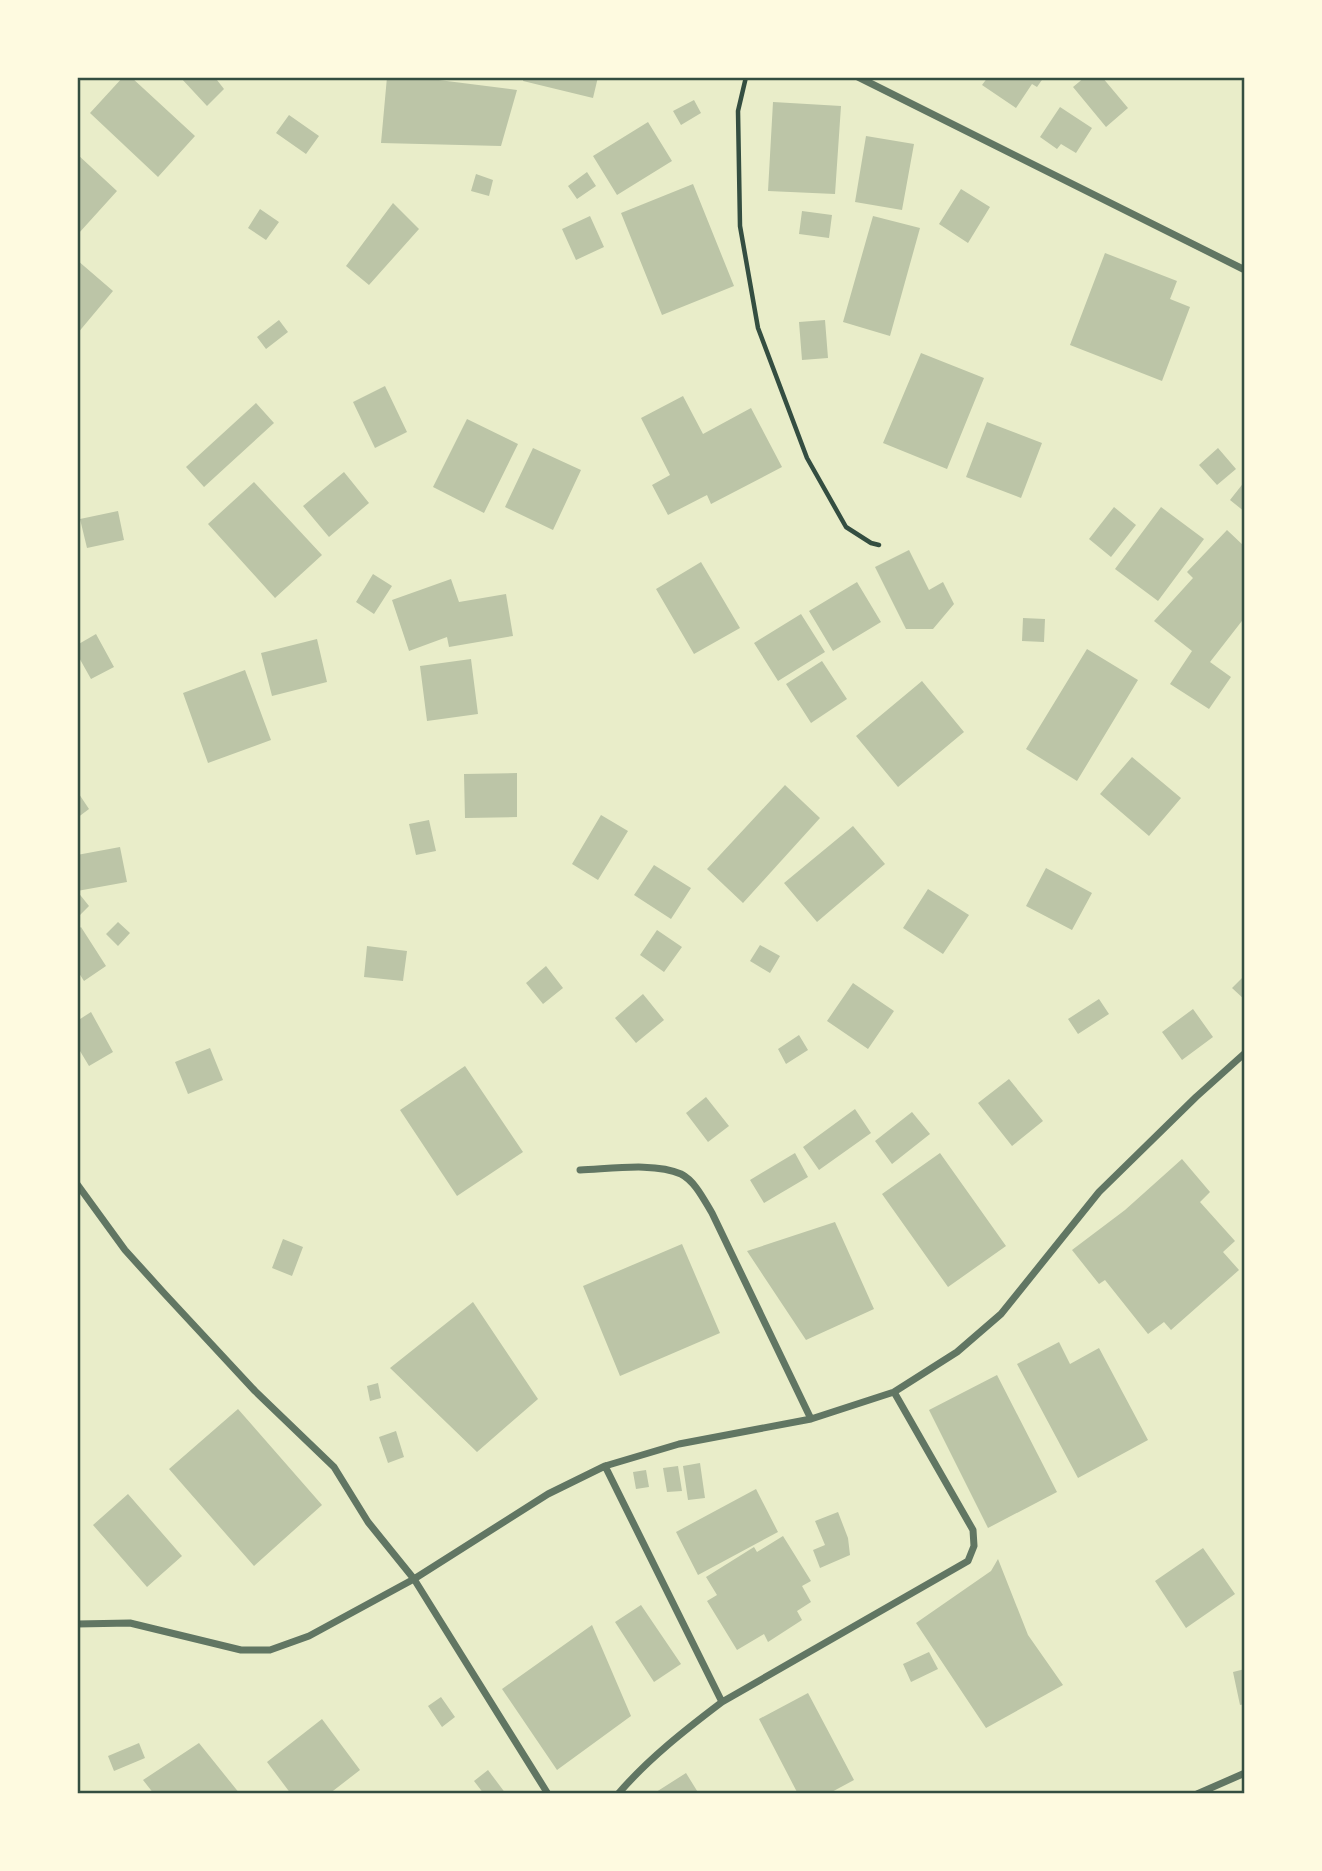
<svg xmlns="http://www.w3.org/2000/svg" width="1322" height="1871" viewBox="0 0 1322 1871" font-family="'Source Sans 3',sans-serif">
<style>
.building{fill:#bcc5a7}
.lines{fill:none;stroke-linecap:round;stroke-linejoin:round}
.path{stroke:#344e41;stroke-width:4.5}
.minor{stroke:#617663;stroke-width:7}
.neatline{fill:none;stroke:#344e41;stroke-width:2.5}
</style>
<rect width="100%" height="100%" fill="#e9edc9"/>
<path class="building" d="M123,77H131L195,136L158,177L90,113Z
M180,77H220L217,80L224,89L207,106Z
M387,77H415L517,90L501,146L381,143Z
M524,77H598L593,98L523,81Z
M988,77H1044L1037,87L1032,84L1016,108L982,85Z
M1085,77H1102L1128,108L1106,127L1073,87Z
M694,100L701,113L681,125L673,111Z
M773,102L841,106L835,194L768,191Z
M1060,107L1092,128L1076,153L1061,144L1057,149L1040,137Z
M289,115L319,136L306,154L276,133Z
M648,122L672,161L617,195L593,156Z
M866,136L914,144L902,210L855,202Z
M77,154L117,191L79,233L77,231Z
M587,172L596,186L577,199L568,186Z
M476,174L493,180L489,196L471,191Z
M693,184L734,286L662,315L621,213Z
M961,189L990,207L968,243L939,224Z
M393,203L419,229L369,285L346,266Z
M260,209L279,222L266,240L248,228Z
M802,211L832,215L829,238L799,234Z
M590,216L604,247L576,260L562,229Z
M873,216L920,228L890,336L843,322Z
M1105,253L1177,281L1170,299L1190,307L1162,381L1070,345Z
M77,260L113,291L77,334Z
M279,320L288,332L266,349L257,337Z
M825,320L828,358L802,360L799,322Z
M921,353L984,378L947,469L883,443Z
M385,386L407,432L375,448L353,402Z
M683,396L703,434L751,408L782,467L711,504L707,495L668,515L652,485L670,475L641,418Z
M256,403L274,423L204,487L186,467Z
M467,419L518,444L484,513L433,487Z
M987,422L1042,443L1021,498L966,477Z
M533,448L581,470L553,530L505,507Z
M1218,448L1236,469L1217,485L1199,465Z
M344,472L369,503L329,537L303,506Z
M1245,481V512L1230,500Z
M254,482L322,555L275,598L208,524Z
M1114,507L1136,525L1111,557L1089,539Z
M1161,507L1204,539L1158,601L1115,569Z
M118,511L124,540L87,548L80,519Z
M1227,530L1245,547V617L1210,662L1231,677L1209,709L1170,684L1192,651L1154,621L1193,578L1187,572Z
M909,550L929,590L943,582L954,604L933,629H906L875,567Z
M701,562L740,628L694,654L656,589Z
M373,574L392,586L374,614L356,602Z
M451,579L459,602L506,594L513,636L449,647L447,637L409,651L392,600Z
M857,582L881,622L833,651L809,611Z
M801,614L825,652L778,681L754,643Z
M1023,618L1045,619L1044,642L1022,641Z
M96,634L114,667L91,679L77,654V645Z
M317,639L327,682L272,696L261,653Z
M1087,649L1138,680L1077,781L1026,749Z
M471,659L478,714L427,721L420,666Z
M822,661L847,699L811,723L786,684Z
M245,670L271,740L208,763L183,693Z
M922,681L964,732L898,787L856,736Z
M1132,757L1181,798L1149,836L1100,794Z
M517,773V817L465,818L464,774Z
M785,785L820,818L743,903L707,869Z
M77,791L89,809L77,818Z
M601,815L628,831L598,880L572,864Z
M429,820L436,851L416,855L409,824Z
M853,826L885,864L817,922L784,883Z
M120,847L127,882L77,891V855Z
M654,865L691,888L671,919L634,895Z
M1046,868L1092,893L1072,930L1026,906Z
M928,889L969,915L943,954L903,928Z
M77,891L89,906L77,918Z
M118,922L130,933L118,946L106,934Z
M81,927L106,966L84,981L77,970V930Z
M657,930L682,947L664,972L640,955Z
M760,945L780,956L770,973L750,961Z
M367,946L407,951L403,981L364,977Z
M546,966L563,988L543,1004L526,983Z
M1245,975V1000L1232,988Z
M853,983L894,1011L868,1049L827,1021Z
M643,994L664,1020L636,1043L615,1018Z
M1099,999L1109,1014L1078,1034L1068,1019Z
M1193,1009L1213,1037L1182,1060L1162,1032Z
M91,1012L113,1052L89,1066L77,1046V1021Z
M799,1035L808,1050L786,1064L778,1049Z
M210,1048L223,1080L188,1094L175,1062Z
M465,1066L523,1152L457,1196L400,1110Z
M1009,1079L1043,1121L1012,1146L978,1103Z
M706,1097L729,1126L708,1142L686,1113Z
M855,1109L871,1133L819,1170L803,1147Z
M912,1112L930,1134L892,1164L875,1141Z
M795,1153L808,1177L764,1203L750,1180Z
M940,1153L1006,1246L948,1287L882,1194Z
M1182,1159L1210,1192L1200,1202L1235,1241L1223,1252L1239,1270L1171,1330L1164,1322L1148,1334L1105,1280L1099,1284L1072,1250L1125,1210Z
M835,1222L874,1309L806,1340L747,1251Z
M283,1239L303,1247L292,1276L272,1268Z
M682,1244L720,1333L620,1376L583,1286Z
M473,1302L538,1399L477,1452L390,1368Z
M1059,1342L1070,1364L1099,1348L1148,1440L1078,1478L1017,1364Z
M997,1375L1057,1492L988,1528L929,1410Z
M378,1383L381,1398L370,1401L367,1386Z
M238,1409L322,1505L254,1566L169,1469Z
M396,1431L404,1457L388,1463L379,1437Z
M700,1463L705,1498L688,1500L683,1466Z
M678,1466L682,1491L667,1492L663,1468Z
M646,1470L649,1487L636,1489L633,1472Z
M756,1489L778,1532L698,1575L676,1532Z
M128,1494L182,1556L147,1587L93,1525Z
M838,1512L848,1538L850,1555L820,1568L813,1550L825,1545L815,1521Z
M783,1536L811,1581L802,1586L811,1602L797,1611L802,1620L768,1642L764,1634L737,1650L707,1601L717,1595L706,1577L754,1547L757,1552Z
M1203,1548L1235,1594L1186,1628L1155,1581Z
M998,1559L1028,1635L1063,1685L986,1728L916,1623L991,1571Z
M641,1605L681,1664L654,1682L615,1622Z
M592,1625L631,1716L557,1770L502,1689Z
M929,1652L938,1669L911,1682L903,1664Z
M1245,1669V1704L1240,1705L1233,1672Z
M808,1693L854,1780L828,1794H798L759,1719Z
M441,1697L455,1717L442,1727L428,1706Z
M322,1719L360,1770L329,1794H291L267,1762Z
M139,1743L145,1758L114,1771L108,1756Z
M199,1743L240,1794H154L143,1780Z
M488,1770L506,1794H484L474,1781Z
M686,1773L699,1794H653Z"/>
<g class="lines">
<path class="path" d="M746,77L738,111L740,226L758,328L807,458L846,527L871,543L879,545"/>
<path class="minor" d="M858,77L1245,270
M580,1170C609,1169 655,1162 681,1174C695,1181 704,1200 712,1213L811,1419
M77,1184L125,1250L163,1292L255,1391L334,1467L368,1522L414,1579L548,1794
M605,1466L722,1702C685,1730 648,1759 618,1794
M77,1624L130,1623L241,1650H270L309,1636L414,1579L548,1494L605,1466L679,1444L811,1419L894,1392L957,1352L1001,1314L1099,1192L1196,1097L1245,1053
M722,1702L968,1561L974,1546L973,1530L894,1392
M1197,1794L1245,1773"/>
</g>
<rect width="1322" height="1871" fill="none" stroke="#fefae0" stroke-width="158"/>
<rect x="79" y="79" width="1164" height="1713" class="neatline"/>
</svg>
